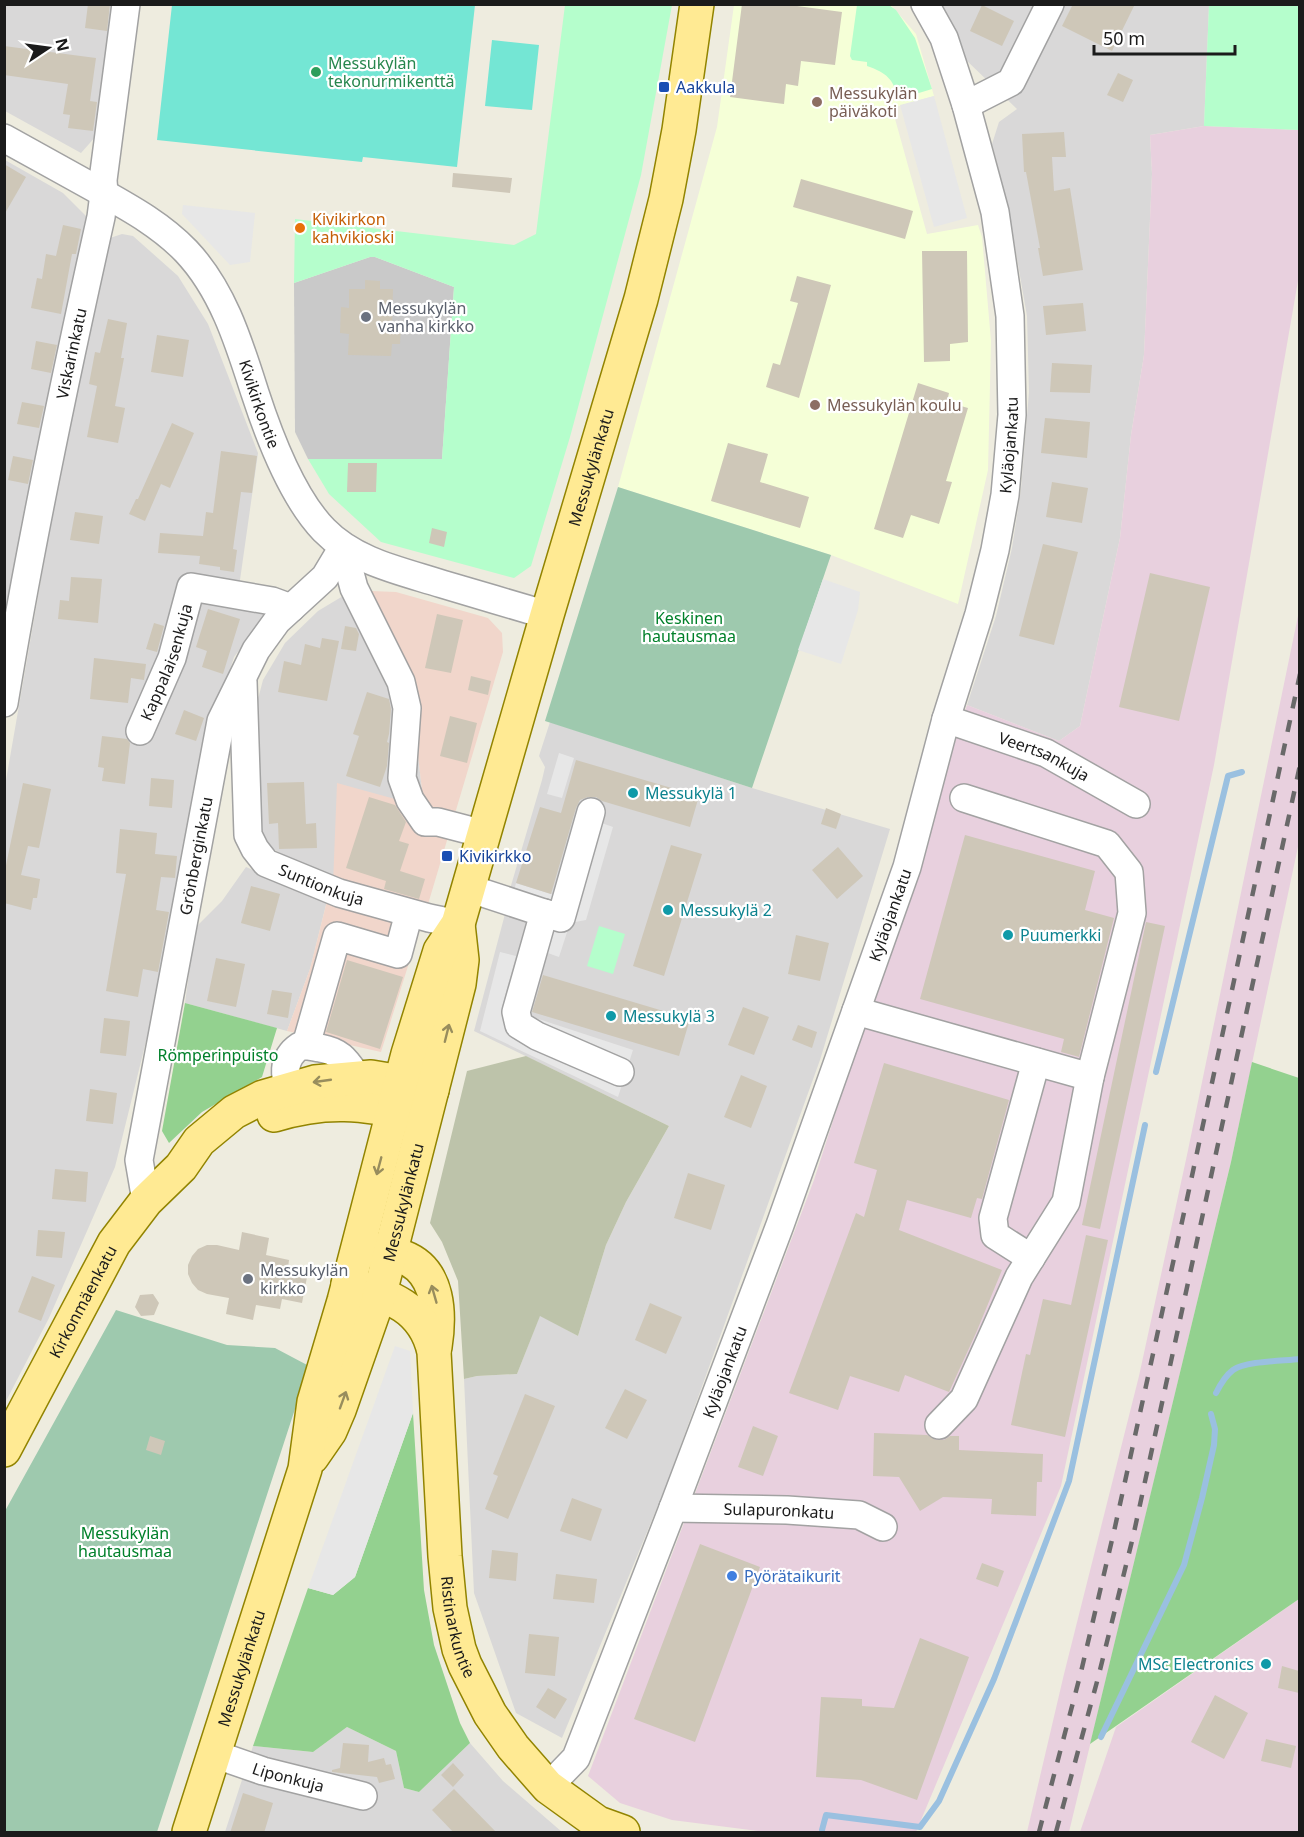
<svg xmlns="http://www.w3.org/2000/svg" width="1304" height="1837" viewBox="0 0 1304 1837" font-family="'Noto Sans',sans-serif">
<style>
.residential{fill:#d9d8d8}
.commercial{fill:#f1d6cb}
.industrial{fill:#e8d0de}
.education{fill:#f5ffd7}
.religious{fill:#c9c9c9}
.construction{fill:#bdc3aa}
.forest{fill:#93d18f}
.cemetery{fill:#9ec9ae}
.park{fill:#b5fecc}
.pitch{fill:#74e6d4}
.parking{fill:#e7e7e7}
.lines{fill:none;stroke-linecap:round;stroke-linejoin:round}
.stream{stroke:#9ac0e0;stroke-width:6}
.building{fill:#cec7b8}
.minor-casing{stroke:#a2a2a2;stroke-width:30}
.major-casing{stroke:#928400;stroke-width:36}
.minor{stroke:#fff;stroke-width:27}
.major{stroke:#ffea93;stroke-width:33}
.rail{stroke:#696969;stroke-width:4.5;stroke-dasharray:12 12;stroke-linecap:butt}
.oneway{stroke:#988d5d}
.leisure-dot{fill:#2e9e5b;stroke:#fff;stroke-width:2}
.transit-dot{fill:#1a4fb4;stroke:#fff;stroke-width:2}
.education-dot{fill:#8d6e63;stroke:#fff;stroke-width:2}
.food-dot{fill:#e8710a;stroke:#fff;stroke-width:2}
.worship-dot{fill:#6b7280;stroke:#fff;stroke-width:2}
.culture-dot{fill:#0f9aa8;stroke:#fff;stroke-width:2}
.shop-dot{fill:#3f7fe0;stroke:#fff;stroke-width:2}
.labels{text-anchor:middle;stroke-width:4.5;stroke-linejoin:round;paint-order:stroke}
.leisure-label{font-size:16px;fill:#27864d;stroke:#fff;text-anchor:start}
.transit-label{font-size:16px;fill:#164399;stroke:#fff;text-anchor:start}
.education-label{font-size:16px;fill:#785e54;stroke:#fff;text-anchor:start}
.food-label{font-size:16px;fill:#c56008;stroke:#fff;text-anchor:start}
.worship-label{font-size:16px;fill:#5b616d;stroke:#fff;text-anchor:start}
.street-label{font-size:16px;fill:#1b1b1b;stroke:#fff}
.park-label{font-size:16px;fill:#01802a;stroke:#fff}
.culture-label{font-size:16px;fill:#0d838f;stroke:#fff;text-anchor:start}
.shop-label{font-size:16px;fill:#366cbe;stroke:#fff;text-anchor:start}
</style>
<rect width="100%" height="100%" fill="#eeecdf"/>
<path class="residential" d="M5,5H115L97,135L81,153L5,111Z
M939,5H1209L1204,126L1150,135L1152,174L1144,355L1131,435L1120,538L1080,726L1059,741L967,705L996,616L1012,548L1021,489L1029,392L1027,316L1008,207L992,144L999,122L1017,109L965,59L955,28Z
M5,160L63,193L88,218L7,605H5Z
M122,234L133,236L178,276L208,324L258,453L240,580L246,602L265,606V616L234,657L203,755L151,1021L115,1167L49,1318L5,1403V786L63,453L110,238Z
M371,591L409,678L424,807L333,884L258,840L253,718L263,680L285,643L318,611L343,596Z
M550,722L752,788L890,829L820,1060L666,1486L562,1738L516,1713L474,1593L464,1379L477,1376L517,1374L540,1315L578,1336L606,1245L626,1202L669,1126L474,1031L505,914V906L542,780L545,767L539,756Z
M246,867L327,901L310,969L287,1031L185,1003L195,928L222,901Z
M347,1727L396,1751L404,1788L419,1792L470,1743L503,1781L562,1832H225L253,1746L313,1752Z"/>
<path class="commercial" d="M371,591L396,592L488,618L502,633L503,652L426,911L333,884L337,783L424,807L409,678Z
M327,901L419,931L381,1052L287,1031L310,969Z"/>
<path class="industrial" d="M1204,126L1299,130V275L1214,765L1061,1486L916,1832H765L672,1820L620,1803L588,1776L814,1180L967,705L1059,741L1080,726L1120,538L1131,435L1144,355L1152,174L1150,135Z
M1299,611V842L1231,1162L1069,1832H1027L1064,1674L1139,1376L1187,1155Z
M1299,1599V1832H1080L1116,1727Z"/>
<path class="education" d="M734,5H891L916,34L934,96L892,108L927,234L978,225L982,237L991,341L988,470L958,604L831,555L618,487L717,127Z"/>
<path class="religious" d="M370,257H375L454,287L442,459H308L295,432L294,283Z"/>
<path class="construction" d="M526,1056L669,1126L626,1202L606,1245L578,1336L540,1316L517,1374L477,1376L464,1379L458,1281L442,1242L430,1223L467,1071Z"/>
<path class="forest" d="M185,1003L277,1028L262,1077L202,1112L169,1143L162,1131Z
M1252,1062L1299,1078V1599L1090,1744L1231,1162Z
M413,1413L424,1590L434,1645L460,1723L470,1743L419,1792L404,1788L396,1751L347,1727L313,1752L253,1746L308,1588L333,1595L355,1577Z"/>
<path class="cemetery" d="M618,487L831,555L752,788L545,721Z
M116,1310L227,1345L275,1348L309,1366L157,1832H5V1511Z"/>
<path class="park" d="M565,5H672L641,175L570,437L531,566L514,578L381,542L329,494L308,459H442L454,287L375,257H370L294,283L295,219L514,245L536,234Z
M857,5H889L896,10L915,38L932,89L899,99C893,79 887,73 867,66V62L852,60L850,56Z
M1209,5H1299V130L1204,126Z
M599,926L625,934L613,974L587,966Z"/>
<path class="pitch" d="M172,5H475L457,167L363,157L362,162L157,140Z
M492,40L539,45L532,110L485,106Z"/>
<path class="parking" d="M934,96L967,218L934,227L900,105Z
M183,205L255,213L250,262L230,265L182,214Z
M823,579L860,592L858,610L841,664L798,650Z
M559,753L574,758L562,798L547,794Z
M596,821L613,827L586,920L570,923L559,957L545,952L553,924Z
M516,883L557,896L554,907L513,895Z
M500,952L516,956L502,1007L633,1050L618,1097L480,1031Z
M395,1346L410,1351L413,1413L355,1577L333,1595L308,1588Z"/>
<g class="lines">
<path class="stream" d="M1156,1072L1228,776L1242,772
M1216,1393C1220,1385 1225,1376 1233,1370C1245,1361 1283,1361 1300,1359
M1101,1737L1184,1565L1202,1498L1214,1445L1215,1429L1211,1414
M822,1830L826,1815L920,1827L939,1801L994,1679L1069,1481L1145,1125"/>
</g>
<path class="building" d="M88,4H110L107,31L85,28Z
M742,4H798L797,6L842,12L835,65L801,61L798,86L786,84L784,104L730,97Z
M1073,4H1135L1112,51L1062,26Z
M982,5L1014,21L1002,46L970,31Z
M4,46L96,58L90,101L97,102L93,131L68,128L70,115L63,114L68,84L4,75Z
M1118,73L1133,80L1123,102L1107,95Z
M1064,132L1066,157H1052L1054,191L1070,188L1083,270L1043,276L1038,248H1040L1026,172H1024L1022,134Z
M4,164L26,177L4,215Z
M453,173L512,178L510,193L452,187Z
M801,179L913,211L905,239L793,207Z
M63,225L81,229L76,254H72L61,314L31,308L37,278L42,279L46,254L56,256Z
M922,251H967L968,342L950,344V361L924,362Z
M797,276L831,285L799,398L766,387L773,363L780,365L798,303L790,301Z
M365,280L380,281V289H393L392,327H401L400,344H392L391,356L348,355L349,334L340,333L341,307L349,308V289H365Z
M1083,303L1086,331L1046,335L1043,306Z
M108,319L127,323L121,358H124L115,406L125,408L118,443L87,437L97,386L89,384L95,352L100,353Z
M157,335L189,340L183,377L151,372Z
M36,341L57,345L51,373L31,369Z
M1052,363L1092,365L1090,393L1050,392Z
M918,383L949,393L947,402L968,408L946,481L952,482L939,524L911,515L903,538L874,529Z
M22,402L44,406L39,428L17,424Z
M1045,418L1090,422L1087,458L1041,453Z
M172,423L194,433L170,488L161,484L145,521L129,514L136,499H138Z
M728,443L768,454L760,482L809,497L800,528L711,501Z
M221,451L257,456L252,493L241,492L233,549L237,550L234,572L220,570V567L199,564L200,556L158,553L160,533L203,536L206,512L213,513Z
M13,456L33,460L28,484L8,480Z
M348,463H377L376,492H347Z
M1052,482L1088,488L1082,523L1046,517Z
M75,512L103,516L99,544L70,540Z
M432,528L447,532L444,547L429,543Z
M1043,544L1078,552L1054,645L1019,636Z
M1150,573L1210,587L1179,721L1119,707Z
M71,577L102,579L98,623L58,619L60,600L69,601Z
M208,609L240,619L223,674L202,667L207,651L196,647Z
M437,614L463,620L451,673L425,668Z
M154,623L164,626L157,652L146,649Z
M345,626L356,628L359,634L356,651L341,649Z
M322,638L339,641L327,701L278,692L284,661L301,665L305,644L320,648Z
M94,658L146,664L144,680L131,678L128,703L90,699Z
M471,676L491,681L488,695L468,690Z
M367,692L389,699L391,709L389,734L387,742L389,743L387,766L380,787L346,776L359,736L353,734Z
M184,710L204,718L196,741L175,734Z
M450,716L477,723L467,763L440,756Z
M102,736L127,739L130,743L125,784L102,781L104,768L98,767Z
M576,760L699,796L690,827L602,801L596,797H588L580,800L576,808L551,894L516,883L540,807L561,813Z
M151,778L174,780L172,808L149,806Z
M304,782L306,824L316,823L317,848L279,849L278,823L269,824L267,783Z
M23,783L51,789L39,848L28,846L21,875L40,879L37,898H33L31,910L4,903V875Z
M369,797L395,805L406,822L399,841L409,844L400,871L425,879L419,899L384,889L386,881L346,868Z
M826,808L841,814L836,829L821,824Z
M120,829L157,833L155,854L177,856L175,878L161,877L156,910L169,912L158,972L143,969L138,997L106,991L126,874L116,873Z
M965,835L1095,871L1085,910L1114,918L1079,1057L1061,1052L1064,1039L920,999Z
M671,845L702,854L664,976L633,966Z
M838,847L863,876L837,899L812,870Z
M251,886L280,894L270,931L241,923Z
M1146,922L1165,926L1100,1229L1082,1225Z
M796,935L829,943L820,981L788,974Z
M216,958L245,964L236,1007L207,1001Z
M347,960L403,977L380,1049L326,1032Z
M543,975L690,1019L679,1056L532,1012Z
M272,990L292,993L288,1018L267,1014Z
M743,1007L769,1017L754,1055L728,1045Z
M104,1018L130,1021L126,1056L100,1053Z
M798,1025L817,1032L812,1048L792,1040Z
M884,1063L1009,1100L982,1199L977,1198L971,1218L907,1200L899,1230L1002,1270L976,1333L949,1392L905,1375L899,1392L850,1376L838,1410L789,1393L856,1213L864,1217L877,1170L854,1163Z
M741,1075L767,1086L751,1128L724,1117Z
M90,1089L117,1093L113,1124L86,1121Z
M55,1169L88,1172L86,1202L52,1199Z
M688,1173L725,1185L711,1230L674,1218Z
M38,1230L65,1232L62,1258L36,1256Z
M242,1232L269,1238L266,1255L289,1260L288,1268L308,1272L302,1303L282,1299L280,1309L256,1305L253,1320L226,1314L229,1298L207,1294L198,1290L192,1283L188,1274V1265L192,1256L198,1249L207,1245H217L239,1250Z
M1086,1235L1108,1240L1065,1437L1011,1425L1026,1354L1030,1355L1043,1299L1071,1305Z
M32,1276L55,1285L41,1321L18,1312Z
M153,1294L159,1303L154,1315L141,1316L135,1307L140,1295Z
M650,1303L682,1317L666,1354L635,1340Z
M625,1389L647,1400L627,1439L605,1428Z
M525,1394L555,1406L508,1519L485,1509L498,1476L493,1474Z
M753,1426L778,1436L763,1476L738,1467Z
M874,1433L927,1435L936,1440H944L950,1436H959V1450L1043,1454L1042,1482H1037L1036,1516L991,1514L992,1499L943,1497L920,1511L899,1477L873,1476Z
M150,1436L165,1441L161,1455L146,1450Z
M572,1498L602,1509L591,1541L560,1531Z
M700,1544L760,1567L695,1742L634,1719Z
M492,1550L518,1553L516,1581L489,1578Z
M982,1563L1004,1571L998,1587L976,1579Z
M556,1574L597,1579L594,1603L553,1599Z
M529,1634L559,1637L555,1676L525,1673Z
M920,1638L969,1657L917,1800L861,1780L816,1777L821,1697L862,1699V1706L894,1708Z
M1282,1666L1299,1671V1693L1278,1688Z
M548,1688L567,1699L555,1719L536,1707Z
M1215,1695L1248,1713L1224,1759L1191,1742Z
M1266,1739L1296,1746L1291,1768L1261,1761Z
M343,1743L369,1745L368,1762L384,1758L386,1765L391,1764L395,1779L379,1783L377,1777L332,1772V1770L340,1768Z
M453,1763L464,1775L453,1787L441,1775Z
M454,1789L497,1833H454L432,1810Z
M243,1793L273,1803L264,1833H230Z"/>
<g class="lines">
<g class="minor-casing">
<g id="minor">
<path d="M966,105L1011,82L1050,4"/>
<path id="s1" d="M4,138C35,155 65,172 96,189C128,207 160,224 186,251C223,290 239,343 255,393C269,436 292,497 324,530C355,562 401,571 442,584C477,594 512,605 547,615"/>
<path d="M343,547L354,588L401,682L407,708L402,778L410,800L425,822H438L484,834"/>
<path id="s2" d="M243,682L248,835L255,849L266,863L339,893L429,918L458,924"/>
<path id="s3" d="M4,703C31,540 65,378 101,217L104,194L103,180L126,4"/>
<path id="s4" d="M946,719L1046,753L1136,804"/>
<path id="s5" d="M140,731L172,658L191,587L272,601L291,608"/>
<path d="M468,888L544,913L516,1012L519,1025L537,1036L620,1072"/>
<path d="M544,913L561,918L591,812"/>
<path d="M856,1011L1090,1077L1132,913L1129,872L1107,844L964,798"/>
<path d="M306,1045L337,936L398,954L409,913"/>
<path d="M293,1108C288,1085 276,1062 300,1046C307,1045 313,1047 320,1048C342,1052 346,1061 358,1078"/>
<path id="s6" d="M146,1201L139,1160L221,721L256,650L277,621L325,577L343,547"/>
<path d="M1031,1258L995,1235L993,1218L1036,1062"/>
<path d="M939,1425L964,1399L1019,1277L1066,1202L1090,1077"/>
<path id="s7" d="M673,1508L787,1510L859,1515L883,1527"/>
<path id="s8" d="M214,1754L263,1771L363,1796"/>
<path id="s9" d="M548,1787L576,1758L673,1508L780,1225L907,867L946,719L979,614L995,550L1005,495L1012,415L1010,316L995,212L966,105L944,38L925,4"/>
</g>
</g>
<g class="major-casing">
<g id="major">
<path d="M274,1115C326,1099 363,1103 415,1115"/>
<path d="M371,1249C382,1251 393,1253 403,1257C440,1271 440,1315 435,1347"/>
<path id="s10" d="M348,1284C388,1296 424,1306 434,1352L445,1556L450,1608L459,1649L465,1665L490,1714L513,1747L548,1787L598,1823L623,1832"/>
<path id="s11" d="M4,1450L114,1243L146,1201L181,1167L199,1141L234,1112L263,1097L315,1082L371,1077L401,1082L432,1090"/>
<path id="s12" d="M312,1457L330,1431L339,1410L380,1293L459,984L462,960L458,924"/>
<path id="s13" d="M189,1832L305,1469L314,1402L344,1301L408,1054L440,951L458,924L547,615L641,299L666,199L679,130L697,4"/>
</g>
</g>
<use href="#minor" class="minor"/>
<use href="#major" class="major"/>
<path class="rail" d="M1039,1832L1081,1672L1115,1527L1187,1199L1300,674
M1056,1832L1098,1678L1133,1537L1300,765"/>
</g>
<defs><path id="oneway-shaft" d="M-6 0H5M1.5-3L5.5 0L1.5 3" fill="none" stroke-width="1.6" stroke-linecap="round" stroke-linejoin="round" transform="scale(1.5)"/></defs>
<g class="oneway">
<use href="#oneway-shaft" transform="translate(447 1033) rotate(-76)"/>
<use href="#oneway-shaft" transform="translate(322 1081) rotate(172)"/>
<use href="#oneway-shaft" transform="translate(379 1166) rotate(105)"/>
<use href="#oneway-shaft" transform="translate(434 1294) rotate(-106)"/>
<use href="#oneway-shaft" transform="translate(343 1400) rotate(-70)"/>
</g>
<circle class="leisure-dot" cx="316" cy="72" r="6"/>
<g class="transit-dot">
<rect x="658" y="81" width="12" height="12" rx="3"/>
<rect x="441" y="850" width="12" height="12" rx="3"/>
</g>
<g class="education-dot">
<circle cx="817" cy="102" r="6"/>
<circle cx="815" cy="405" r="6"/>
</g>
<circle class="food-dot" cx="300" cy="228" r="6"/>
<g class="worship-dot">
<circle cx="366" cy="317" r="6"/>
<circle cx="248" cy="1279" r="6"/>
</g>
<g class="culture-dot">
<circle cx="633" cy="793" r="6"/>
<circle cx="668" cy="910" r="6"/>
<circle cx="1008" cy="935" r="6"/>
<circle cx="611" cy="1016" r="6"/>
<circle cx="1266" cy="1664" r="6"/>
</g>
<circle class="shop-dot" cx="732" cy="1576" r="6"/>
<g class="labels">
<g class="leisure-label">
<text x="328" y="69">Messukylän<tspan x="328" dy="18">tekonurmikenttä</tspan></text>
</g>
<g class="transit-label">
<text x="676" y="93">Aakkula</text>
<text x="459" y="862">Kivikirkko</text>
</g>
<g class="education-label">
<text x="829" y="99">Messukylän<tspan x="829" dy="18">päiväkoti</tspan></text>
<text x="827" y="411">Messukylän koulu</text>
</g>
<g class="food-label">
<text x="312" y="225">Kivikirkon<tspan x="312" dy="18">kahvikioski</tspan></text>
</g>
<g class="worship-label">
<text x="378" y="314">Messukylän<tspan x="378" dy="18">vanha kirkko</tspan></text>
<text x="260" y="1276">Messukylän<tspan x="260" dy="18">kirkko</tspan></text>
</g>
<g class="street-label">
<text dy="6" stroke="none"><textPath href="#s3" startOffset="356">Viskarinkatu</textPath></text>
<text dy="6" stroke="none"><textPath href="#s1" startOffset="386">Kivikirkontie</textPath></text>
<text dy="6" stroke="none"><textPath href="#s9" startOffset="1426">Kyläojankatu</textPath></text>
<text dy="6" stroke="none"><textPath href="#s13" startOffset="1425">Messukylänkatu</textPath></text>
<text dy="6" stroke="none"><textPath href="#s5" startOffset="74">Kappalaisenkuja</textPath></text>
<text dy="6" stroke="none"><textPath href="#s4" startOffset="105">Veertsankuja</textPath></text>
<text dy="6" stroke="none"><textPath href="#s6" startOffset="351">Grönberginkatu</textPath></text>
<text dy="6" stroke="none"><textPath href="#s2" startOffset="246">Suntionkuja</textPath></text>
<text dy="6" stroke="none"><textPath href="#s9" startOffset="940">Kyläojankatu</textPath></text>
<text dy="6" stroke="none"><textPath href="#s12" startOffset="272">Messukylänkatu</textPath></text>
<text dy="6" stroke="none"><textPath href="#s11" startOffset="168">Kirkonmäenkatu</textPath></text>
<text dy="6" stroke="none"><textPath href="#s9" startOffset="454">Kyläojankatu</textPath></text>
<text dy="6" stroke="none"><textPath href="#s7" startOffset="106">Sulapuronkatu</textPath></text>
<text dy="6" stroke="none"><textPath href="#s10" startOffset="393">Ristinarkuntie</textPath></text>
<text dy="6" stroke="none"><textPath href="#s13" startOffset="172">Messukylänkatu</textPath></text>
<text dy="6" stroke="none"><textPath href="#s8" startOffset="78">Liponkuja</textPath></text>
</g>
<g class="park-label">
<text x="689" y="624">Keskinen<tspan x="689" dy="18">hautausmaa</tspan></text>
<text x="218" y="1061">Römperinpuisto</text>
<text x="125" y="1539">Messukylän<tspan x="125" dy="18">hautausmaa</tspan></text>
</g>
<g class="culture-label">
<text x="645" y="799">Messukylä 1</text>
<text x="680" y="916">Messukylä 2</text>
<text x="1020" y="941">Puumerkki</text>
<text x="623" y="1022">Messukylä 3</text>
<text x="1254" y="1670" text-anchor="end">MSc Electronics</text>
</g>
<g class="shop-label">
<text x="744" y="1582">Pyörätaikurit</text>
</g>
</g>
<rect width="1304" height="1837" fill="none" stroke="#1b1b1b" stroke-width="12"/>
<g transform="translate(48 48) rotate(77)" stroke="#ffffff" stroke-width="4.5" paint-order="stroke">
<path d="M0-4.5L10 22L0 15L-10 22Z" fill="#1b1b1b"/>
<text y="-9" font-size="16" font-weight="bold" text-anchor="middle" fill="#1b1b1b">N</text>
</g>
<path d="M1094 45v9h141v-9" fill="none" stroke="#1b1b1b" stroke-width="3"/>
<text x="1103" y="45" font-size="18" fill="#1b1b1b" stroke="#ffffff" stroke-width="4.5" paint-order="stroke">50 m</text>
</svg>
